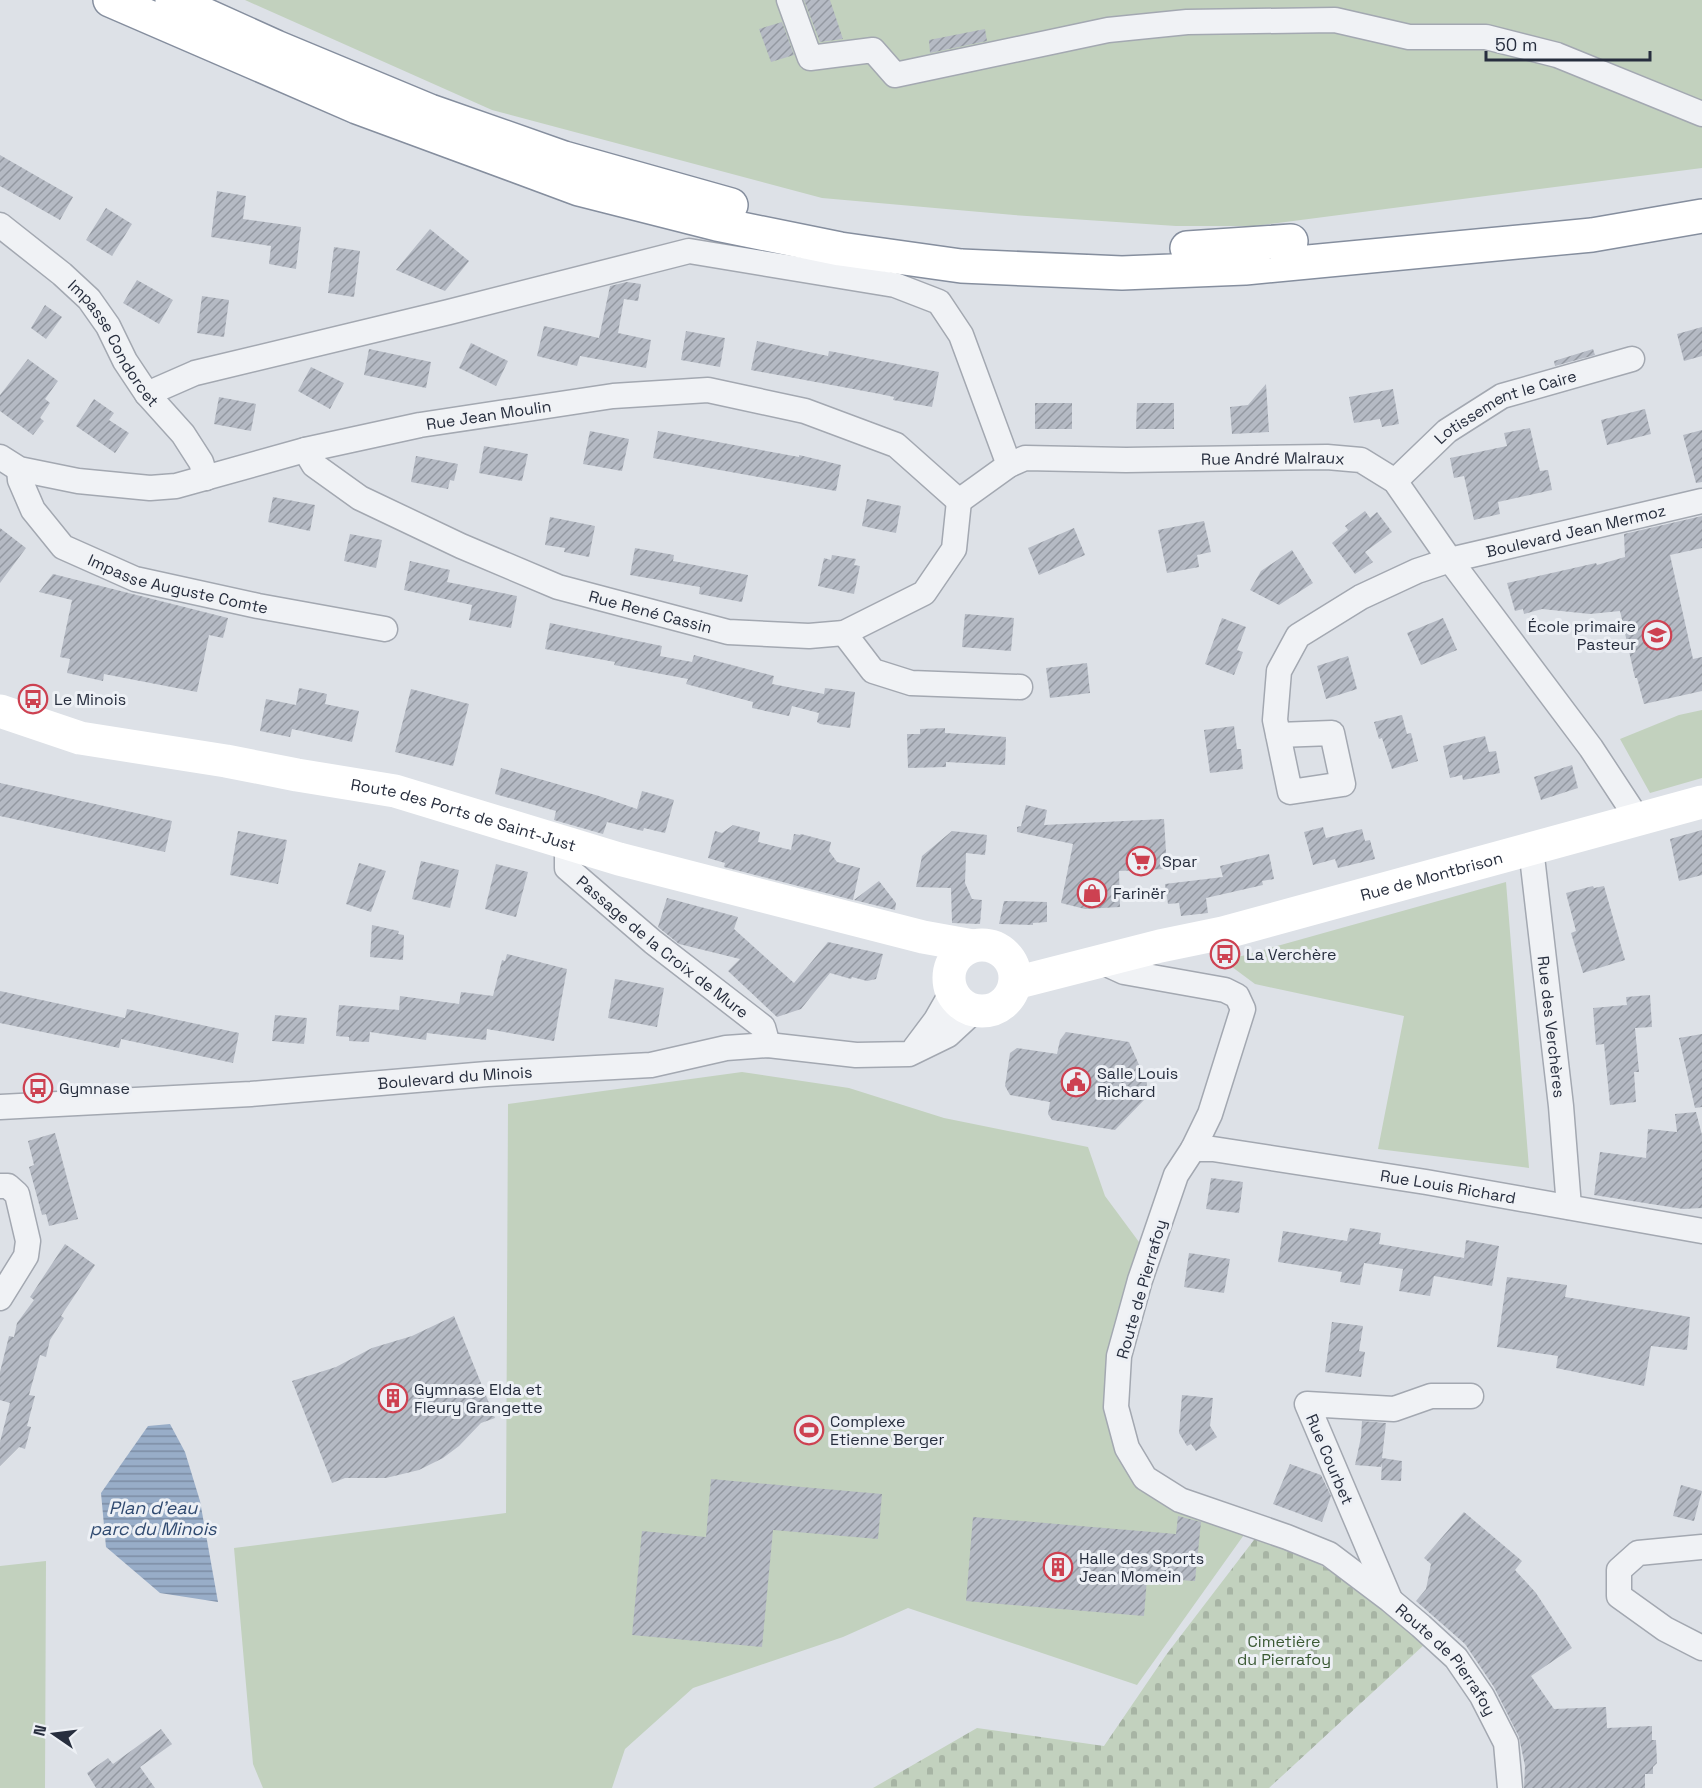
<svg xmlns="http://www.w3.org/2000/svg" width="1702" height="1788" viewBox="0 0 1702 1788" font-family="'Space Grotesk',sans-serif">
<style>
.green{fill:#c2d1be}
.cemetery{fill:url(#cemetery-stones)}
.water{fill:url(#water-rules)}
.building{fill:url(#building-hatch)}
.lines{fill:none;stroke-linecap:round;stroke-linejoin:round}
.street-casing{stroke:#a3a8b1;stroke-width:27}
.highway-casing{stroke:#858e9e;stroke-width:36}
.street{stroke:#f0f2f5;stroke-width:24}
.secondary{stroke:#fff;stroke-width:33}
.highway{stroke:#fff;stroke-width:33}
.labels{text-anchor:middle;stroke-width:6;stroke-linejoin:round;paint-order:stroke}
.street-label{font-size:16px;fill:#272e3e;stroke:#edf0f5}
.poi-label{font-size:16px;fill:#272e3e;stroke:#edf0f5;text-anchor:start}
.park-label{font-size:16px;fill:#3a5934;stroke:#edf0f5}
.water-label{font-size:18px;font-style:italic;fill:#314b71;stroke:#edf0f5}
</style>
<defs>
<pattern id="cemetery-stones" width="16" height="16" patternUnits="userSpaceOnUse" patternTransform="scale(1.5)"><rect width="16" height="16" fill="#c2d1be"/><path d="M2 7V4a2 2 0 0 1 4 0v3zM10 15v-3a2 2 0 0 1 4 0v3z" fill="#a7b4a4"/></pattern>
<pattern id="water-rules" width="6" height="5" patternUnits="userSpaceOnUse" patternTransform="scale(1.5)"><rect width="6" height="5" fill="#98adc8"/><path d="M0 2.5h6" fill="none" stroke="#7c8da4"/></pattern>
<pattern id="building-hatch" width="6" height="6" patternUnits="userSpaceOnUse" patternTransform="scale(1.5)"><rect width="6" height="6" fill="#b5bac4"/><path d="M-1 1l2-2M0 6l6-6M5 7l2-2" fill="none" stroke="#9398a1"/></pattern>
</defs>
<rect width="100%" height="100%" fill="#dde1e7"/>
<path class="green" d="M245,0H1702V168L1254,226H1176L1014,215L822,198L492,110Z
M1702,710V778L1650,793L1620,739L1679,715Z
M1506,882L1529,1168L1378,1149L1404,1016L1255,984L1224,961Z
M742,1072L849,1088L944,1118L1088,1147L1105,1196L1139,1242L1108,1356L1118,1452L1246,1532L1137,1685L908,1608L843,1637L693,1688L625,1749L612,1788H263L253,1764L234,1548L506,1513L508,1104Z
M46,1561L45,1788H0V1566Z"/>
<path class="cemetery" d="M1257,1536C1285,1548 1314,1560 1341,1577C1371,1597 1398,1621 1425,1644L1269,1788H873L977,1728L1104,1746L1166,1655Z"/>
<path class="water" d="M170,1424L185,1452L200,1501L218,1602L160,1593L106,1547L101,1493L148,1426Z"/>
<path class="building" d="M804,0H830L843,39L820,42Z
M782,22L794,55L771,62L759,29Z
M985,29L987,41L930,53L929,40Z
M0,155L73,197L60,220L0,186Z
M217,191L246,196L243,219L301,227L296,269L269,264L271,246L211,237Z
M106,208L132,224L112,256L86,240Z
M430,229L469,261L445,291L396,270Z
M334,247L360,251L354,297L328,293Z
M137,280L173,300L159,324L123,303Z
M627,282L641,284L638,301L624,299L618,333L651,340L646,368L580,356L577,366L537,356L544,326L599,338L610,286Z
M202,296L229,300L224,337L197,333Z
M45,305L62,317L46,339L31,328Z
M1702,327V356L1684,361L1677,334Z
M686,331L725,338L720,367L681,360Z
M757,341L828,356L829,351L939,372L932,407L893,400L894,397L880,394L751,370Z
M471,343L508,361L496,386L459,368Z
M369,349L431,362L426,388L364,375Z
M1593,349L1595,355L1555,366L1554,361Z
M28,359L58,381L45,399L50,403L40,418L44,421L33,435L0,411V395Z
M311,367L344,383L330,409L298,391Z
M1266,384L1269,432L1232,434L1230,407L1248,405Z
M1393,389L1399,424L1382,427L1380,419L1354,423L1349,397Z
M219,397L256,404L251,431L214,424Z
M94,399L114,413L109,420L129,433L115,453L76,426Z
M1035,403H1072V429H1035Z
M1137,403H1174V429H1136Z
M1645,409L1651,434L1607,445L1601,420Z
M1530,428L1540,471L1548,470L1552,490L1498,502L1500,514L1474,520L1464,476L1454,478L1450,458L1507,446L1504,433Z
M1702,430V482L1696,483L1683,435Z
M590,431L629,439L622,471L583,464Z
M658,431L799,457V455L841,465L836,491L653,458Z
M484,446L528,454L522,481L479,473Z
M416,456L458,464L454,481L450,480L448,489L411,482Z
M273,497L315,505L310,531L268,522Z
M867,499L901,506L896,533L862,526Z
M1365,511L1370,518L1377,512L1392,532L1365,552L1373,562L1355,574L1332,543L1348,530L1345,526Z
M1702,516V548L1670,555L1693,659L1702,657V691L1644,704L1637,678H1635L1620,611L1590,614L1542,609L1524,614L1523,609L1515,611L1507,583L1596,563L1597,565L1625,557L1624,534Z
M550,517L595,526L589,557L564,552L565,548L545,545Z
M1204,521L1211,552L1197,555L1199,567L1167,573L1158,530Z
M0,528L26,548L0,583Z
M1074,528L1085,555L1039,575L1028,548Z
M350,534L382,540L376,568L344,561Z
M635,548L674,555L673,561L748,575L742,602L699,594L700,587L630,575Z
M1292,550L1313,583L1279,605L1250,590L1261,571Z
M832,555L856,559L854,565L860,566L854,594L818,586L824,558L831,560Z
M410,561L450,570L447,582L517,596L511,628L469,620L472,605L404,590Z
M53,574L228,618L223,638L209,635L197,692L104,674L103,681L67,673L70,659L60,657L72,600L39,592Z
M965,614L1014,618L1011,651L962,647Z
M1222,618L1246,627L1237,650L1243,652L1234,675L1205,664Z
M1443,618L1457,650L1421,665L1407,633Z
M550,623L662,646L660,656L692,662L694,655L774,676L772,684L824,694L825,688L855,692L850,728L820,724L817,722L819,713L792,706L789,716L752,708L753,702L686,684L688,679L614,665L615,662L545,649Z
M1348,656L1357,689L1326,699L1317,666Z
M1087,663L1090,693L1050,698L1046,668Z
M299,688L327,694L325,704L359,711L352,742L292,729L290,737L260,731L266,699L296,705Z
M411,689L469,704L453,766L395,752Z
M1402,715L1407,734L1411,733L1418,761L1392,769L1382,738L1379,739L1374,722Z
M1234,726L1237,749H1241L1243,769L1210,773L1204,730Z
M945,728V733L1006,737L1005,765L946,762V767L908,768L907,734H920V729Z
M1485,736L1489,752L1496,751L1500,773L1463,780L1462,775L1450,778L1443,746Z
M1572,765L1578,788L1541,800L1534,777Z
M501,768L599,796L637,809L642,791L674,800L665,833L644,828L643,831L607,822L603,834L554,820L556,811L495,794Z
M0,783L172,821L165,852L0,816Z
M1026,805L1047,810L1044,825L1164,819L1167,869L1119,871L1120,907L1085,909L1061,903L1073,844L1017,832V827L1021,826Z
M733,825L760,832L758,842L791,850L794,834L800,835L801,834L831,842L829,851L837,862L860,868L853,900L724,867L725,863L708,858L715,831L722,833Z
M1323,827L1326,838L1362,829L1365,841L1370,840L1375,859L1338,868L1335,859L1313,865L1304,832Z
M1702,830V875L1679,881L1670,839Z
M238,831L287,840L278,884L230,875Z
M952,831L987,835L985,855L966,853L965,883L972,899L982,900L980,924L952,923L951,888L916,887L922,856Z
M1269,854L1274,879L1262,881L1263,885L1206,898L1208,913L1181,916L1179,903L1168,904L1165,884L1223,877L1220,866Z
M421,861L459,870L450,908L412,899Z
M359,863L386,871L371,912L346,904Z
M496,864L528,872L516,917L485,909Z
M879,881L896,903L895,910L854,900Z
M1593,886L1594,888L1604,886L1625,960L1583,973L1571,933L1576,931L1566,893Z
M667,898L738,917L734,929L794,983L828,942L883,954L876,979L867,981L852,977L851,979L830,973L801,1009L777,1017L728,971L740,959L679,944L658,927Z
M1004,901L1047,902V922L1033,923V925L999,924Z
M372,925L399,931L398,934L404,935L403,960L370,957Z
M507,954L567,969L554,1041L487,1029L486,1040L427,1033L426,1040L370,1032L369,1042L349,1041V1037L336,1036L339,1005L399,1010L400,996L459,1004L461,992L493,996L502,960L505,961Z
M615,979L664,988L657,1027L608,1018Z
M0,991L125,1018L127,1009L239,1033L233,1063L121,1039L119,1048L0,1023Z
M1650,995L1652,1027L1635,1028L1639,1072H1634L1636,1102L1610,1105L1604,1044L1596,1045L1593,1008L1627,1005L1626,997Z
M275,1015L307,1018L304,1044L272,1041Z
M1066,1032L1129,1042L1147,1083L1144,1100L1115,1130L1052,1120L1048,1114L1050,1102L1010,1095L1005,1086L1010,1053L1017,1048L1057,1054L1060,1040Z
M1702,1034V1107L1695,1108L1679,1038Z
M1696,1112L1702,1135V1208L1683,1209L1594,1195L1600,1152L1646,1158L1648,1129L1677,1132L1675,1114Z
M55,1133L78,1219L49,1226L46,1214L42,1215L29,1167L34,1165L28,1141Z
M1211,1178L1243,1182L1239,1213L1206,1209Z
M1350,1228L1381,1233L1379,1244L1464,1258L1466,1240L1499,1246L1492,1286L1434,1276L1430,1296L1399,1291L1403,1269L1364,1263L1360,1285L1340,1282L1342,1272L1278,1262L1283,1231L1347,1241Z
M65,1244L95,1265L61,1316L64,1318L50,1340L46,1357L40,1355L29,1395L35,1396L27,1426L31,1427L25,1449L19,1447L0,1466V1442L10,1403L0,1400V1372L9,1336L14,1337L17,1323L34,1300L30,1297Z
M1189,1253L1230,1259L1224,1293L1184,1287Z
M1507,1277L1567,1285L1565,1297L1690,1317L1687,1350L1651,1346L1644,1386L1556,1368L1558,1356L1497,1347Z
M454,1316L495,1418L481,1423L459,1446L443,1458L419,1470L386,1478H345L332,1483L292,1381L336,1367L372,1348L412,1336Z
M1332,1322L1363,1326L1359,1351L1365,1352L1361,1377L1325,1372Z
M1182,1395L1213,1398L1210,1426L1217,1437L1196,1451L1191,1444L1187,1446L1179,1433Z
M1362,1421L1386,1423L1382,1458L1402,1461L1401,1481L1381,1480L1382,1463L1381,1467L1355,1465L1361,1437Z
M1290,1464L1321,1475L1331,1496L1322,1522L1273,1504Z
M711,1479L882,1494L878,1539L773,1530L762,1647L632,1635L642,1531L706,1537Z
M1681,1485L1702,1491L1694,1521L1673,1516Z
M1464,1512L1522,1561L1515,1570L1536,1593L1572,1648L1531,1676L1554,1709L1606,1707L1607,1728L1652,1726V1740H1656L1657,1763L1653,1767V1774H1645V1788H1524L1525,1766L1519,1737L1494,1687L1465,1644L1416,1601L1426,1589L1431,1564L1424,1558Z
M1178,1516L1201,1522L1195,1581L1147,1578L1144,1616L966,1601L973,1517L1176,1534Z
M161,1729L172,1744L140,1767L155,1788H96L87,1773L108,1758L113,1764Z"/>
<g class="lines">
<g class="street-casing">
<g id="street">
<path d="M789,0L810,58L873,50L895,75L1108,30L1187,22L1335,20L1409,37H1486L1557,55L1702,114"/>
<path id="s1" d="M0,225L62,274L89,299L108,326L125,361L147,394L183,434L201,462L206,478"/>
<path d="M147,394L195,373L449,312L689,251L895,285L939,302L961,335L1009,465"/>
<path id="s2" d="M305,450L314,465L360,498L461,546L558,587L728,632L809,636L844,633L924,593L954,549L959,501"/>
<path id="s3" d="M0,457L19,469L78,481L150,488L176,486L305,450L420,425L613,396L708,390L805,411L896,445L959,501"/>
<path id="s4" d="M19,469L20,480L33,510L63,547L135,579L258,606L385,629"/>
<path id="s5" d="M1395,481L1447,431L1502,396L1632,359"/>
<path id="s6" d="M959,501L1009,465L1025,458L1126,460L1327,457L1361,460L1395,481L1450,560L1591,748L1637,818"/>
<path d="M844,633L873,671L911,683L1020,687"/>
<path id="s7" d="M1278,735L1332,733L1343,784L1290,792L1275,720L1279,671L1298,636L1361,597L1417,571L1450,560L1702,501"/>
<path id="s8" d="M567,844V868L653,942L763,1027L768,1045"/>
<path id="s9" d="M1531,848L1561,1106L1569,1207"/>
<path id="s10" d="M1100,961L1124,972L1225,990L1237,996L1243,1009L1210,1114L1193,1149L1176,1175L1140,1280L1119,1356L1116,1407L1127,1448L1145,1478L1180,1500L1287,1537L1329,1554L1390,1600L1421,1626L1456,1658L1482,1696L1506,1743L1510,1788"/>
<path d="M915,1048L936,1020L952,992"/>
<path id="s11" d="M0,1107L251,1094L487,1074L651,1065L726,1048L768,1045L856,1055L909,1054L948,1035L974,1011"/>
<path id="s12" d="M1193,1149H1213L1426,1182L1702,1231"/>
<path d="M0,1186H8L17,1194L28,1241L26,1256L0,1298"/>
<path d="M1702,1547L1638,1553L1619,1570V1596L1665,1629L1702,1648"/>
<path d="M1389,1597L1307,1404L1394,1409L1431,1396H1471"/>
</g>
</g>
<g class="highway-casing">
<path id="highway" d="M110,0L357,107L579,189L717,224L840,249L961,266L1122,273L1245,268L1592,235L1702,216
M172,0L276,47L430,111L564,158L731,205
M1187,248L1291,241"/>
</g>
<use href="#street" class="street"/>
<g class="secondary">
<path id="s13" d="M0,711L80,738L226,761L297,775L395,791L619,859L923,937L973,946"/>
<circle cx="982" cy="978" r="33"/>
<path id="s14" d="M1015,983L1160,946L1223,933L1702,802"/>
</g>
<use href="#highway" class="highway"/>
</g>
<defs>
<g id="school-ring" transform="scale(1.5)"><circle r="9.5" fill="#edf0f5" stroke="#cd4151" stroke-width="1.5"/><path d="M0-5L7-2L0 1L-7-2ZM-4 1L0 2.5L4 1V4Q0 6-4 4Z" fill="#cd4151"/></g>
<g id="bus-ring" transform="scale(1.5)"><circle r="9.5" fill="#edf0f5" stroke="#cd4151" stroke-width="1.5"/><path d="M-5-6H5V4H4V6H2V4H-2V6H-4V4H-5ZM-3.5-4V0h7V-4ZM-3.5 1.2v1.5H-2V1.2ZM2 1.2v1.5H3.5V1.2Z" fill="#cd4151"/></g>
<g id="supermarket-ring" transform="scale(1.5)"><circle r="9.5" fill="#edf0f5" stroke="#cd4151" stroke-width="1.5"/><path d="M-6-5.5h2.5l.6 2H6L4.5 2H-2.5L-4.4-4H-6ZM-1.5 3.2a1.3 1.3 0 1 0 .1 0ZM3 3.2a1.3 1.3 0 1 0 .1 0Z" fill="#cd4151"/></g>
<g id="shop-ring" transform="scale(1.5)"><circle r="9.5" fill="#edf0f5" stroke="#cd4151" stroke-width="1.5"/><path d="M-5-2.5h2.3a2.7 3.5 0 0 1 5.4 0H5L5.5 6h-11ZM-1.5-2.5h3a1.5 2.3 0 0 0-3 0Z" fill="#cd4151"/></g>
<g id="civic-ring" transform="scale(1.5)"><circle r="9.5" fill="#edf0f5" stroke="#cd4151" stroke-width="1.5"/><path d="M-.6-6.5H3V-4.5H.6V-3L4-1V1h2V6H-6V1h2V-1L-.6-3ZM-1.2 2.5V6h2.4V2.5Z" fill="#cd4151"/></g>
<g id="building-ring" transform="scale(1.5)"><circle r="9.5" fill="#edf0f5" stroke="#cd4151" stroke-width="1.5"/><path d="M-4-6H4V6H1V3H-1V6H-4ZM-2.5-4.3h1.7v1.8h-1.7ZM.8-4.3h1.7v1.8H.8ZM-2.5-1h1.7V.8h-1.7ZM.8-1h1.7V.8H.8Z" fill="#cd4151"/></g>
<g id="stadium-ring" transform="scale(1.5)"><circle r="9.5" fill="#edf0f5" stroke="#cd4151" stroke-width="1.5"/><path d="M0-5a6.5 5 0 1 0 0 10a6.5 5 0 1 0 0-10ZM-3.5-1.8h7v3.6h-7Z" fill="#cd4151"/></g>
</defs>
<g fill-rule="evenodd">
<use href="#school-ring" x="1657" y="635"/>
<use href="#bus-ring" x="33" y="699"/>
<use href="#supermarket-ring" x="1141" y="861"/>
<use href="#shop-ring" x="1092" y="893"/>
<use href="#bus-ring" x="1225" y="954"/>
<use href="#civic-ring" x="1076" y="1082"/>
<use href="#bus-ring" x="38" y="1088"/>
<use href="#building-ring" x="393" y="1398"/>
<use href="#stadium-ring" x="809" y="1430"/>
<use href="#building-ring" x="1058" y="1567"/>
</g>
<g class="labels">
<g class="street-label">
<text dy="6" stroke="none"><textPath href="#s1" startOffset="166">Impasse Condorcet</textPath></text>
<text dy="6" stroke="none"><textPath href="#s5" startOffset="136">Lotissement le Caire</textPath></text>
<text dy="6" stroke="none"><textPath href="#s3" startOffset="502">Rue Jean Moulin</textPath></text>
<text dy="6" stroke="none"><textPath href="#s6" startOffset="327">Rue André Malraux</textPath></text>
<text dy="6" stroke="none"><textPath href="#s7" startOffset="622">Boulevard Jean Mermoz</textPath></text>
<text dy="6" stroke="none"><textPath href="#s4" startOffset="213">Impasse Auguste Comte</textPath></text>
<text dy="6" stroke="none"><textPath href="#s2" startOffset="387">Rue René Cassin</textPath></text>
<text dy="6" stroke="none"><textPath href="#s13" startOffset="476">Route des Ports de Saint-Just</textPath></text>
<text dy="6" stroke="none"><textPath href="#s14" startOffset="430">Rue de Montbrison</textPath></text>
<text dy="6" stroke="none"><textPath href="#s8" startOffset="148">Passage de la Croix de Mure</textPath></text>
<text dy="6" stroke="none"><textPath href="#s9" startOffset="180">Rue des Verchères</textPath></text>
<text dy="6" stroke="none"><textPath href="#s11" startOffset="456">Boulevard du Minois</textPath></text>
<text dy="6" stroke="none"><textPath href="#s12" startOffset="258">Rue Louis Richard</textPath></text>
<text transform="translate(1141 1289) rotate(-74)" y="6">Route de Pierrafoy</text>
<text transform="translate(1330 1459) rotate(67)" y="6">Rue Courbet</text>
<text dy="6" stroke="none"><textPath href="#s10" startOffset="1014">Route de Pierrafoy</textPath></text>
</g>
<g class="poi-label">
<text x="1636" y="632" text-anchor="end">École primaire<tspan x="1636" dy="18">Pasteur</tspan></text>
<text x="54" y="705">Le Minois</text>
<text x="1162" y="867">Spar</text>
<text x="1113" y="899">Farinër</text>
<text x="1246" y="960">La Verchère</text>
<text x="1097" y="1079">Salle Louis<tspan x="1097" dy="18">Richard</tspan></text>
<text x="59" y="1094">Gymnase</text>
<text x="414" y="1395">Gymnase Elda et<tspan x="414" dy="18">Fleury Grangette</tspan></text>
<text x="830" y="1427">Complexe<tspan x="830" dy="18">Etienne Berger</tspan></text>
<text x="1079" y="1564">Halle des Sports<tspan x="1079" dy="18">Jean Momein</tspan></text>
</g>
<g class="park-label">
<text x="1284" y="1647">Cimetière<tspan x="1284" dy="18">du Pierrafoy</tspan></text>
</g>
<g class="water-label">
<text x="153" y="1514">Plan d'eau<tspan x="153" dy="21">parc du Minois</tspan></text>
</g>
</g>
<g transform="translate(54 1734) rotate(284)" stroke="#edf0f5" stroke-width="4.5" paint-order="stroke">
<path d="M0-4.5L10 22L0 15L-10 22Z" fill="#272e3e"/>
<text y="-9" font-size="16" font-weight="bold" text-anchor="middle" fill="#272e3e">N</text>
</g>
<path d="M1486 51v9h164v-9" fill="none" stroke="#272e3e" stroke-width="3"/>
<text x="1495" y="51" font-size="18" fill="#272e3e" stroke="#edf0f5" stroke-width="4.5" paint-order="stroke">50 m</text>
</svg>
